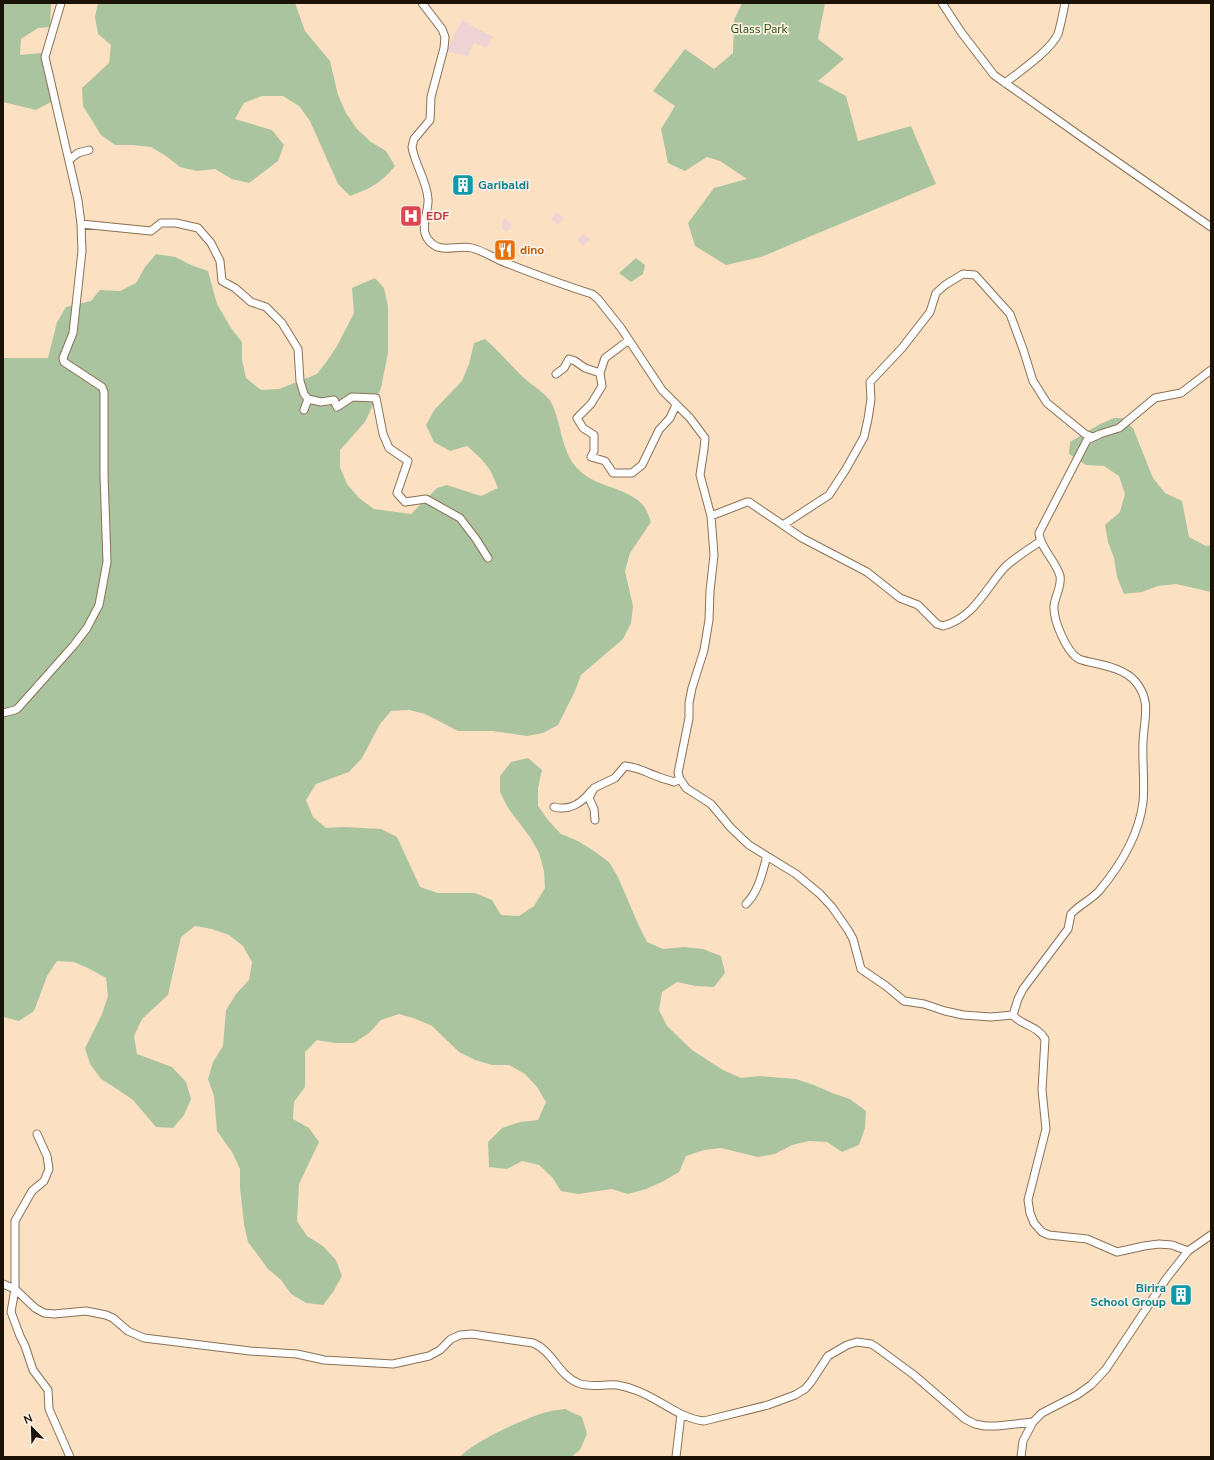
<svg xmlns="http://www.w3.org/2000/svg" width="1214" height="1460" viewBox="0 0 1214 1460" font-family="'Nunito Sans',sans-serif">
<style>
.industrial{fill:#eed3d4}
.medical{fill:#e3dac5}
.green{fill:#abc4a0}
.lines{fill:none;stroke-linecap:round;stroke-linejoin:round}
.street-casing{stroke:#8a7156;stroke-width:9}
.street{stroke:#fff;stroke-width:7}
.labels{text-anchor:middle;stroke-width:3.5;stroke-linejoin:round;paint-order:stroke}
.park-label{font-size:12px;fill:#29540d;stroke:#fbf0e4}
.culture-label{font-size:12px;font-weight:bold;fill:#0d838f;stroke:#fbf0e4;text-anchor:start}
.health-label{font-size:12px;font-weight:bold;fill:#be3a42;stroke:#fbf0e4;text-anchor:start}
.food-label{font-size:12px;font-weight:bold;fill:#c56008;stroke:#fbf0e4;text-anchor:start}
</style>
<rect width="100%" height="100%" fill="#fbe0c2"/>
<path class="industrial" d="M462,20L493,37L486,48L474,43L468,56L446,51Z
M557,212L564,218L558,225L551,219Z
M505,218L512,224L507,232L501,228L504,223L502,222Z
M583,234L590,239L583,246L577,240Z"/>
<path class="medical" d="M409,205L418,207L413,226L404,224Z"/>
<path class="green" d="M3,3H51L50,27L38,28L21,39L20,55L42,53L51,102L36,110L3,102Z
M98,3H295L305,31L330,61L338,95L346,113L357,129L371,142L386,151L395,166C380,184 371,188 350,196L338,184L310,121L299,106L283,96H262L244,103L235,119L272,130L284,145L278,161L249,183L232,179L215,169L197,171L180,167L166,156L151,147L133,145H115L101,135L83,106L82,88L109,63L111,45L98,34L95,17Z
M742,3H825L818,39L844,59L818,81L846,96L858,141L911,126L936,184L761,257L726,265L695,246L688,223L714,188L747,179L720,161L707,157L685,171L668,163L661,129L675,106L653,91L685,49L714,69L733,53L734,20Z
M156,254L175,257L191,265L208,271L217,304L231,328L242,342V360L246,378L261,390L279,389L317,374L327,361L337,346L354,313L352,288L375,278L384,288L388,306V353L381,388L365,422L340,450V467L347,484L359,498L374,509L411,514L437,488L447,485L481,496L498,488C490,466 484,461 467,446L450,451L434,442L426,425L435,409L462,381L469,364L474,343L485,339C499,351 510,365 523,377C532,386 547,393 552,404C562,425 561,452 578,469C596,488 625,486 643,505C647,510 649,517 651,522L630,553L625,571L633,606L631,623L623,639L581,675L575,691L558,725L543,733L527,736L492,731H458L425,714L409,710L391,711L380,724L362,758L349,772L316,784L306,800L313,817L326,828L344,827L381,829L397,837L420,887L438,893H475L492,900L501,915L519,916L534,906L545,888L544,871L539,853L530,837L508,808L500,792V776L511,762L528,758L542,770L538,788V806L548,820L561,834L578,841L594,851L609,862L618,877L639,926L647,942L663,949L684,947L703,949L721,956L725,973L714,987L696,986L677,982L662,992L659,1010L667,1026L692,1050L723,1070L741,1078L759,1076L796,1079L814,1085L832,1093L850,1099L866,1111L865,1128L859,1145L842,1152L827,1142L809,1141L792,1145L775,1154L758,1157L721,1148L704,1150L686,1156L679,1172L662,1182L646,1189L628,1194L612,1189L578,1194L561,1191L552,1177L539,1165L522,1161L507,1169L489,1167L488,1142L502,1128L520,1122L538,1120L546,1102L537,1087L525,1074L509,1065H492L475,1060L459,1052L432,1026L416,1019L399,1014L381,1020L369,1033L354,1043H335L317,1040L305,1052V1087L294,1102L293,1119L309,1128L319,1142L299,1184L297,1221L307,1236L323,1246L336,1260L342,1276L333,1292L323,1305L306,1303L291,1294L281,1280L268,1269L248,1242L244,1224L240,1188V1169L232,1152L217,1131L214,1096L208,1079L213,1062L223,1046L226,1010L236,994L249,980L252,962L243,946L229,935L212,929L195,926L181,937L168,995L142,1019L134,1036L137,1054L172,1067L186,1082L191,1099L184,1115L173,1128L156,1127L133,1100L117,1089L101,1079L90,1064L85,1048L102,1014L108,996L106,978L90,969L74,962L57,961L47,976L34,1011L19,1021L3,1017V358H48L57,322L66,307L91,301L100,290L120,291L136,283L145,267Z
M636,258L645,265L643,274L631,282L619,273Z
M1114,418H1122L1133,428L1153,478L1165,493L1182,501L1189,537L1206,546L1211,545V592L1176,584L1158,586L1142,592L1124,594L1117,577L1114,558L1108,542L1105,525L1120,512L1125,494L1119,476L1104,466L1086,465L1069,454L1070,442L1100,424Z
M565,1409L582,1417L587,1434L580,1450L571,1457H460C471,1443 529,1416 547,1412C553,1410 559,1410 565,1409Z"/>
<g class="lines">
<g class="street-casing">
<path id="street" d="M422,3L442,29L445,37L444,48L431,97L430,120L414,139L412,147C415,165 427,181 428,199C429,211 420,227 427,238C439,256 456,244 472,248C484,251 495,259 506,263C534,274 563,285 592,294L598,299L621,328L662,390L690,418L705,438L704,449L700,475L711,516L714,555L710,591L709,620L704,650L692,688L689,703V718L678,773L680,779L686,788L711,804L731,828L749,845L796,874L820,894L832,907L848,930L853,939L861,969L886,986L904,1001L924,1004L945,1011L963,1015L991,1017L1013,1015
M942,3L961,32L994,75L1083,138L1211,227
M1005,83C1019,72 1051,50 1058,34C1061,24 1063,13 1065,3
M69,160L78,153L89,150
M81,224L151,231L161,223H176L198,228L211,243L220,261L222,281L235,288L251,302L266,307L282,323L298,349L300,381L304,394L308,399
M629,340L605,358L600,373L602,386L591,404L577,418L583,428L594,435V451L591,457L605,461L613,473H632L642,465L659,430L670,418L676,405
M556,374L564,368L569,359L575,361L585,368L600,373
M304,410L308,399L321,402L334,400L337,407L352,397L376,398L383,434L389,448L408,461L397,493L405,502L426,499L460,518L476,539L488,558
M711,516L747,502H749L802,538L867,572L900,598L918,605L937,624L943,626C973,618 985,590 1004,568C1014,558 1029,549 1041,541
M783,525L829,495L846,469L864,437L868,419L871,399L870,382L902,348L930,312L936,293L945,285L963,274L975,275L1010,314L1023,349L1033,381L1047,403L1085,434L1092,437
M3,713L15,710L18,708L74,645L87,628L99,605L107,562L104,475V392L102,387L64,362L63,358L73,333L80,269L82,251L81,224L78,200L45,57L61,3
M554,807C569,811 582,803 591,791
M595,820L594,809L589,798L594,788L615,778L625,766C638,767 647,773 659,777C663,779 669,780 674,782L680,779
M746,904C759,891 762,873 767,856
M37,1134L47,1156L49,1169L44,1181L32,1191L15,1221V1289L11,1312L20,1336L25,1346L33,1370L48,1390L49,1409L70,1457
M1188,1251L1172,1245L1159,1244L1144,1246L1117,1252L1087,1239L1049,1235L1042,1232L1034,1223L1030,1213L1028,1200L1046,1129L1042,1090L1045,1039C1037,1025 1020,1025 1013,1015L1018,999L1023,989L1068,929L1071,914C1079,905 1091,900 1099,891C1120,866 1139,835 1143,802C1145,782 1142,762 1143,742C1144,718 1152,701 1135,681C1125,670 1108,666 1094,663C1089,662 1084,661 1079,659C1067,653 1053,620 1054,606C1055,596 1062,586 1060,576C1056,561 1040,548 1039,533L1087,440L1100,434L1119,428L1155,398L1181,393L1211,370
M3,1284L15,1289L35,1308L44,1313L54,1314L86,1311L106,1315L113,1318L128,1331L144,1338L250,1351L297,1354L324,1360L393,1364L429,1356L440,1350L451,1339L460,1335L472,1334L485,1336L533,1343C553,1351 558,1375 578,1383C589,1388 605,1384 617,1385C623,1386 630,1388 635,1390C659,1398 678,1418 704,1421L768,1405L795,1395L805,1389L811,1382L828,1356L847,1345L857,1342L871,1344L876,1347L914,1375L965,1419L975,1424L985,1426H997L1033,1422
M676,1457L681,1414
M1021,1457L1023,1441L1033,1422L1042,1413L1077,1395L1091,1385L1106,1369L1166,1279L1188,1251L1211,1235"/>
</g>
<use href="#street" class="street"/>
</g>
<defs>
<g id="building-square" transform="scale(1.15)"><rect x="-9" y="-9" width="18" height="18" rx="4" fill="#0f9aa8" stroke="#fbf0e4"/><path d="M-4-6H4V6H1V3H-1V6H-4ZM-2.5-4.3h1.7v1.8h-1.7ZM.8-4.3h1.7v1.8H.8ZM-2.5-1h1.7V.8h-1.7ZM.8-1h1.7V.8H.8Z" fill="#fff"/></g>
<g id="hospital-square" transform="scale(1.15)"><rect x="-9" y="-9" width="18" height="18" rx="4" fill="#e0444e" stroke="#fbf0e4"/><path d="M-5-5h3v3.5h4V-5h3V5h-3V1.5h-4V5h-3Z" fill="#fff"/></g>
<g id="restaurant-square" transform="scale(1.15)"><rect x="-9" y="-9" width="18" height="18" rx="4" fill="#e8710a" stroke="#fbf0e4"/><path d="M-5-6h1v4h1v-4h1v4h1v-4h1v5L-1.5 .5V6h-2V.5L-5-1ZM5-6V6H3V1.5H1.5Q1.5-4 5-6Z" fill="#fff"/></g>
</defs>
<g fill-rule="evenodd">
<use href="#building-square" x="463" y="185"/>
<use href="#hospital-square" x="411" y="216"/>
<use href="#restaurant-square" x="505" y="250"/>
<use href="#building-square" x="1181" y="1295"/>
</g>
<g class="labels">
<g class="park-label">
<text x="759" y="33">Glass Park</text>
</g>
<g class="culture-label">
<text x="478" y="189">Garibaldi</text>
<text x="1166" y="1292" text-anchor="end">Birira<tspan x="1166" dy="14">School Group</tspan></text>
</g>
<g class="health-label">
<text x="426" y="220">EDF</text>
</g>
<g class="food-label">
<text x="520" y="254">dino</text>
</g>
</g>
<rect width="1214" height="1460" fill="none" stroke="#1c1308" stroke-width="8"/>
<g transform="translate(32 1428) rotate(337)" stroke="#fbf0e4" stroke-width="3" paint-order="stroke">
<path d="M0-3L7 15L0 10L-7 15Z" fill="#1c1308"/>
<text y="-6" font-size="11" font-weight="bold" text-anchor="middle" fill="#1c1308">N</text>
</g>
</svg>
